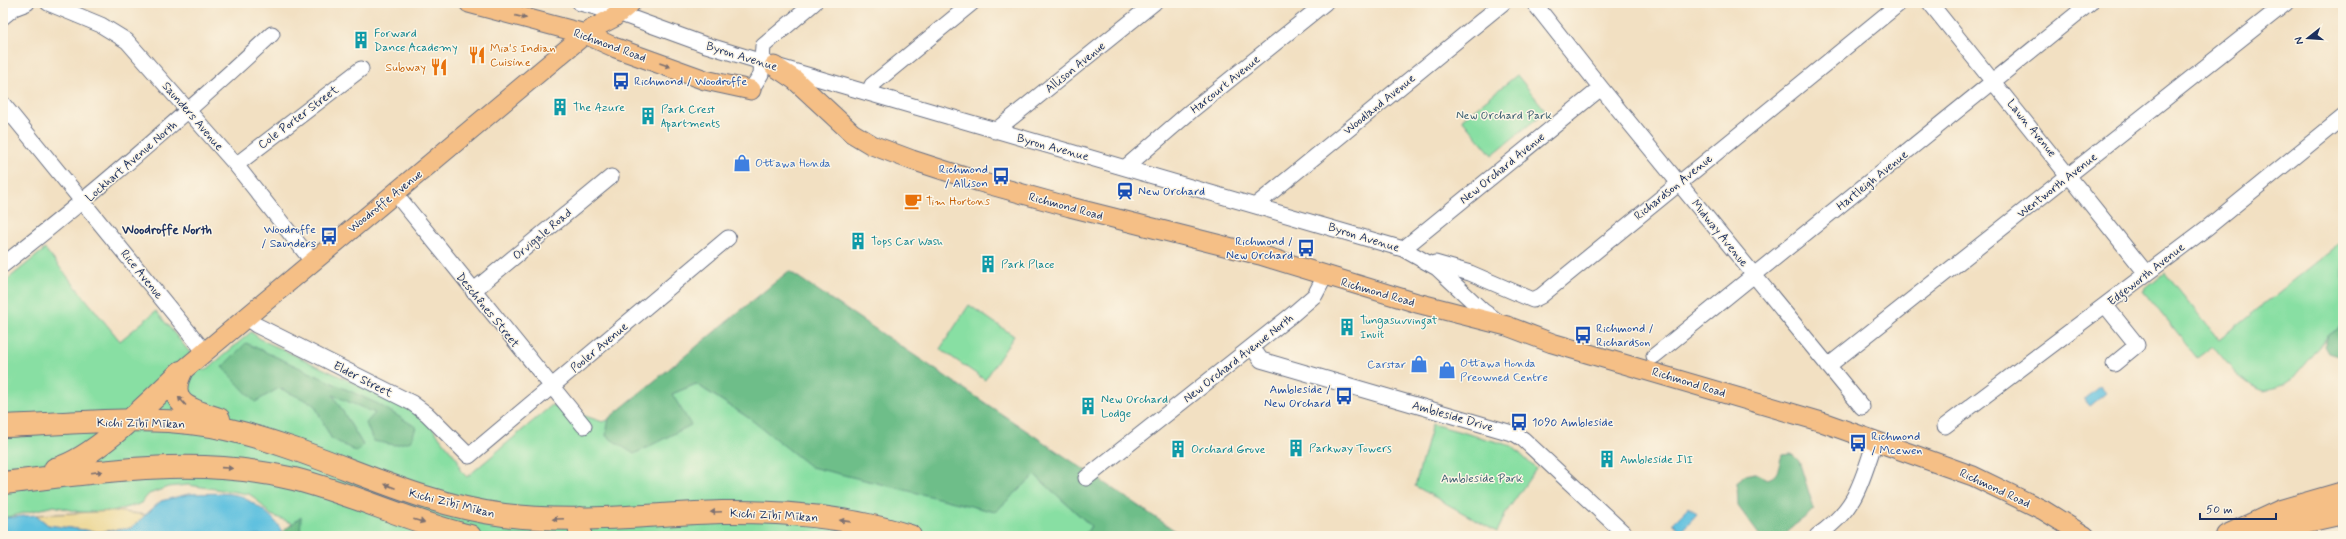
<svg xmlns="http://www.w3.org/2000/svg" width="2346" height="539" viewBox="0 0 2346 539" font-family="Mynerve,sans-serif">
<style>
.green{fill:#88dfa3;stroke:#528780}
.forest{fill:#6ebe89;stroke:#447674}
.sand{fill:#eeda9e;stroke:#84847e}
.water{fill:#60c1df;stroke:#3e789e}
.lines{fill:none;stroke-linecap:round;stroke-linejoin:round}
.minor-casing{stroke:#666d81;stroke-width:17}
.major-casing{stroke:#666d81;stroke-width:21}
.highway-casing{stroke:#666d81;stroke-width:24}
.minor{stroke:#fff;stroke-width:15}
.major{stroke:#f5bf86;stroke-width:19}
.highway{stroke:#f5bf86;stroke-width:22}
.oneway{fill:#7d7070}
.labels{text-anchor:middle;stroke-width:3;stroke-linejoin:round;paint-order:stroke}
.culture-label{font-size:12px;fill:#0d838f;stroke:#fcf5e5;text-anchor:start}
.street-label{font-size:12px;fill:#1b2f5e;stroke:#fcf5e5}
.food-label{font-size:12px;fill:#c56008;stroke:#fcf5e5;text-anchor:start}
.transit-label{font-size:12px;fill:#164399;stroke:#fcf5e5;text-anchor:start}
.park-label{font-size:12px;fill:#365b6f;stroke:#fcf5e5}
.shop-label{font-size:12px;fill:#366cbe;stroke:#fcf5e5;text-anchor:start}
.neighbourhood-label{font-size:13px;font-weight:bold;fill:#1b2f5e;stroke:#fcf5e5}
</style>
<rect width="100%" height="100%" fill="#fcf5e5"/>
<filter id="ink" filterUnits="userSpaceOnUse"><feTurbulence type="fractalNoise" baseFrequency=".025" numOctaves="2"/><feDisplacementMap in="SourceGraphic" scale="8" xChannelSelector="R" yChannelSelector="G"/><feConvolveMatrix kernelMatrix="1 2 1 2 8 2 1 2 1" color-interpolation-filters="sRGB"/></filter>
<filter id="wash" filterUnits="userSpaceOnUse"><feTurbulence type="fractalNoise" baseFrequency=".012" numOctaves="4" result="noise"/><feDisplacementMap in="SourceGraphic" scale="16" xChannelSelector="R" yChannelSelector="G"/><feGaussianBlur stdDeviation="0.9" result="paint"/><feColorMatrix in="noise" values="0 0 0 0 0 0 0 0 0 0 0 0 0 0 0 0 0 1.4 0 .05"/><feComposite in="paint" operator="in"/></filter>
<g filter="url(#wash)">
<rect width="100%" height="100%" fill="#f2e0c2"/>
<path class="green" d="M1517,75L1546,111L1492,155L1462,119Z
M2343,241V325L2328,336L2292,379L2283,385L2264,391L2252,386L2236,374L2213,346L2197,358L2143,291L2165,273L2219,340Z
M45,249L120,341L156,311L205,371L251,332L262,340L384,397L413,412L429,424L458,460L460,470L467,477L552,405L603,422L696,384L749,418L1035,475L1091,526L1084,536H308L297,525L271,515L255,498L249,494L188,485L168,487L149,494L140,504L108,512H80L54,506L3,518V283Z
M969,305L1014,336L985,380L940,349Z
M1432,424L1512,446L1536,469L1507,511L1497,532L1415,486Z"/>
<path class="forest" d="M789,271L1183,536H1084L1091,526L1035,475L995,512L811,467L749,418L696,384L672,394L691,425L634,454L606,436L609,418Z
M2343,325V357L2328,353L2324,346L2328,336Z
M246,343L378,404L416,427L411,441L395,445L373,441L366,423L375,413L333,395L363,445L357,452L331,438L314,404L279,388L255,402L222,367Z
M1792,454L1799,461L1814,509C1804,520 1792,525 1783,536H1760L1738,506L1737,483L1744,475L1755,473L1767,479C1780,476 1778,466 1782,455Z
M301,517L300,536H282L283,531Z"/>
<path class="sand" d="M115,511L147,515L131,528L99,532L48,525L36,515Z"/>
<path class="water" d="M2100,386L2106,393L2090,406L2084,399Z
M189,494C204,494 222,492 236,495C250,499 283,521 282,536H3V518L36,515L48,525L99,532L131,528L161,501Z
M1689,507L1697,514L1681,531L1673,523Z"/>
</g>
<g filter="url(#ink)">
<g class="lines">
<g class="minor-casing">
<path id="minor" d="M48,3L101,25L127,41L236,165L312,261
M580,3L618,13L703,44L762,62L1403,249L1437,268L1483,311L1499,322
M1534,3L1601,88L1862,407
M1930,3L2146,273
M3,17L14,8L27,3
M751,90L761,74L763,46L814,3
M868,93L872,85L972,3
M3,104L205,352
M995,131L1154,3
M236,165L361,69
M1126,167L1191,111L1325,3
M395,193L584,426
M1256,205L1503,3
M1403,249L1601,88
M1435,263L1470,273L1533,300L1541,296L1900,3
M3,265C96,192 185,115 272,34
M473,291L611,177
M2105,305L2137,345L2114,364
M245,317L256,325L412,403L427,414L469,456L728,238
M1252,347L1261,360L1515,434L1523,439L1627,536
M1654,356L2090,3
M1828,366L2286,3
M1945,426L2208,227L2343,117
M1086,478L1293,314L1315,295L1325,276
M1817,536C1856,509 1861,484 1875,441"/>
</g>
<g class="major-casing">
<path id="major" d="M469,3L585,34L616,48L705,80L751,90
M774,66L795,80L852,133L872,145L912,160L980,182L1070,207L1260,255L1417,303L1507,326L1552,343L1822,422L1973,476L2043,510L2085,536
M181,372L554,60L590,30L613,18L631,3"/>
</g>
<g class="highway-casing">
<path id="highway" d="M181,372C165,405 193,410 219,419
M3,426C78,424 156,412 230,430C324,452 408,503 504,515C576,524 650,514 722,512C785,511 850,517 910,536
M55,469C93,460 152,400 181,372
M3,483C102,472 196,455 294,479C354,494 410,522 470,536
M580,536V518
M2227,536L2281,511L2343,493
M2263,536L2307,521L2343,513"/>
</g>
<use href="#minor" class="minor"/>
<use href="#major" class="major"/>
<use href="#highway" class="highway"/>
</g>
<defs><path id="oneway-solid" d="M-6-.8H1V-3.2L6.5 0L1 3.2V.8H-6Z"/></defs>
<g class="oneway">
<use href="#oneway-solid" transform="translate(521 17) rotate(13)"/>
<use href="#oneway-solid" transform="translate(665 65) rotate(20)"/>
<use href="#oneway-solid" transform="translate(182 401) rotate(-132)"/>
<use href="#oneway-solid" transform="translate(227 468) rotate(4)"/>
<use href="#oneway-solid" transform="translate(97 472) rotate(-7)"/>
<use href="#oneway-solid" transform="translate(390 486) rotate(-159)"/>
<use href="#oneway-solid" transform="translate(716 512) rotate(177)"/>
<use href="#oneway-solid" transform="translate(558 519) rotate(178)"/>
<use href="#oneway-solid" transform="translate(419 521) rotate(18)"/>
<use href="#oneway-solid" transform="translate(845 521) rotate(-172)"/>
</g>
</g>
<defs>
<g id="building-bare" transform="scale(1.38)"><path d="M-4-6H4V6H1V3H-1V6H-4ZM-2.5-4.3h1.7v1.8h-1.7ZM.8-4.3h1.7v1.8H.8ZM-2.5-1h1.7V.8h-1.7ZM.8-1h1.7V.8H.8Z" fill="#0f9aa8" stroke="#fcf5e5" stroke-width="2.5" paint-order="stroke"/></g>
<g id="restaurant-bare" transform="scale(1.38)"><path d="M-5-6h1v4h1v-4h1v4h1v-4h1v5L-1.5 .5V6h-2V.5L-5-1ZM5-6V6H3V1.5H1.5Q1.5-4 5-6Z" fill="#e8710a" stroke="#fcf5e5" stroke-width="2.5" paint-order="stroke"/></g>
<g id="bus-bare" transform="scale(1.38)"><path d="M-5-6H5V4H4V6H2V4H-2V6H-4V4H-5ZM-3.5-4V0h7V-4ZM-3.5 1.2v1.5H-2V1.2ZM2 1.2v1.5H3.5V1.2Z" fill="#1a4fb4" stroke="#fcf5e5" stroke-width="2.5" paint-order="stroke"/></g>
<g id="shop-bare" transform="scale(1.38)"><path d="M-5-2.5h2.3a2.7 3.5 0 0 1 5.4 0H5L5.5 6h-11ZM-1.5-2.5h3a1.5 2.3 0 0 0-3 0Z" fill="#3f7fe0" stroke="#fcf5e5" stroke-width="2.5" paint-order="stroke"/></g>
<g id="station-bare" transform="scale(1.38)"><path d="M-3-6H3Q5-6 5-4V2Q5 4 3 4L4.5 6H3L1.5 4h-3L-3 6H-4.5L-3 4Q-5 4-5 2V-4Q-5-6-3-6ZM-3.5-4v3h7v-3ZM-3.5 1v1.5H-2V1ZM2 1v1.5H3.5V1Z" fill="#1a4fb4" stroke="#fcf5e5" stroke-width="2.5" paint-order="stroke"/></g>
<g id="cafe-bare" transform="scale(1.38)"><path d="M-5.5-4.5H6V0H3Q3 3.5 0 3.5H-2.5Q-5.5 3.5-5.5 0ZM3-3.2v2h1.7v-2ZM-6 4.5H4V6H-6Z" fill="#e8710a" stroke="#fcf5e5" stroke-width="2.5" paint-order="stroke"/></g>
</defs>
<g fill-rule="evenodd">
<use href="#building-bare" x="361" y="40"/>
<use href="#restaurant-bare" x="477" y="55"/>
<use href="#restaurant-bare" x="439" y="67"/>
<use href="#bus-bare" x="621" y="81"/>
<use href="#building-bare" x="560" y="107"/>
<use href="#building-bare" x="648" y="116"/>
<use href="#shop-bare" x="742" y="163"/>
<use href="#bus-bare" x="1001" y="176"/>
<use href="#station-bare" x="1125" y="191"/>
<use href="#cafe-bare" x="913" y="201"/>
<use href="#bus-bare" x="329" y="236"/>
<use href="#building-bare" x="858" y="241"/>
<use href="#bus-bare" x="1306" y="248"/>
<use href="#building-bare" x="988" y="264"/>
<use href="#building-bare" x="1347" y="327"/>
<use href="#bus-bare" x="1583" y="335"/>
<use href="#shop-bare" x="1419" y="364"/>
<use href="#shop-bare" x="1447" y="370"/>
<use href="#bus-bare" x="1344" y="396"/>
<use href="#building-bare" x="1088" y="406"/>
<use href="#bus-bare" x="1519" y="422"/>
<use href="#bus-bare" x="1858" y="443"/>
<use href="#building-bare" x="1296" y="448"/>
<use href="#building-bare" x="1178" y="449"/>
<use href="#building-bare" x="1607" y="459"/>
</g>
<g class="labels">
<g class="culture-label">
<text x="374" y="37">Forward<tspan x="374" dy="14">Dance Academy</tspan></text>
<text x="573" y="111">The Azure</text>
<text x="661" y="113">Park Crest<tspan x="661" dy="14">Apartments</tspan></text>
<text x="871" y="245">Tops Car Wash</text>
<text x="1001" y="268">Park Place</text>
<text x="1360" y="324">Tungasuvvingat<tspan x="1360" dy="14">Inuit</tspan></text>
<text x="1101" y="403">New Orchard<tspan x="1101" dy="14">Lodge</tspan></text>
<text x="1309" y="452">Parkway Towers</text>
<text x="1191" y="453">Orchard Grove</text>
<text x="1620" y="463">Ambleside III</text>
</g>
<g class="street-label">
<text transform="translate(610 45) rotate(20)" y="4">Richmond Road</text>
<text transform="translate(742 56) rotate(17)" y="4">Byron Avenue</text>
<text transform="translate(1075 67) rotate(-39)" y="4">Allison Avenue</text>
<text transform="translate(1225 84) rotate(-39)" y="4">Harcourt Avenue</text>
<text transform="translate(1379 104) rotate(-39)" y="4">Woodland Avenue</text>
<text transform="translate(193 116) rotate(49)" y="4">Saunders Avenue</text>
<text transform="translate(298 117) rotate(-37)" y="4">Cole Porter Street</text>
<text transform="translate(2032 128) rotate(51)" y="4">Lawn Avenue</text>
<text transform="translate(1053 147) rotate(15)" y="4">Byron Avenue</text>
<text transform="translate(131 161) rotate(-41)" y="4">Lockhart Avenue North</text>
<text transform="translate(1502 168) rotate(-39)" y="4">New Orchard Avenue</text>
<text transform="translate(1872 180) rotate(-39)" y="4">Hartleigh Avenue</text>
<text transform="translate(2057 185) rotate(-38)" y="4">Wentworth Avenue</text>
<text transform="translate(1673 187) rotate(-39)" y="4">Richardson Avenue</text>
<text transform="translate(385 201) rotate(-39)" y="4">Woodroffe Avenue</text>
<text transform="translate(1066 206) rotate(15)" y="4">Richmond Road</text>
<text transform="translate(1720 233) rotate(51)" y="4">Midway Avenue</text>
<text transform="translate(542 234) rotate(-40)" y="4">Orvigale Road</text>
<text transform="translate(1364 237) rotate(17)" y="4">Byron Avenue</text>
<text transform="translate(142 274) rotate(51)" y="4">Rice Avenue</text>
<text transform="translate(2146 274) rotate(-38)" y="4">Edgeworth Avenue</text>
<text transform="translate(1378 292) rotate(16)" y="4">Richmond Road</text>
<text transform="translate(488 310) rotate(51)" y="4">Deschênes Street</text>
<text transform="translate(599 347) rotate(-40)" y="4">Pooler Avenue</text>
<text transform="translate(1238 358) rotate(-38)" y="4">New Orchard Avenue North</text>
<text transform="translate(363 379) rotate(27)" y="4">Elder Street</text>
<text transform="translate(1689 382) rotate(17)" y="4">Richmond Road</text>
<text transform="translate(1453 416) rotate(16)" y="4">Ambleside Drive</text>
<text transform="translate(141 423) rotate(1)" y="4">Kichi Zībī Mīkan</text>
<text transform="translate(1995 488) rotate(25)" y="4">Richmond Road</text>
<text transform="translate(452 503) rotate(14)" y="4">Kichi Zībī Mīkan</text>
<text transform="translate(774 515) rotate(3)" y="4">Kichi Zībī Mīkan</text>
</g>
<g class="food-label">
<text x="490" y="52">Mia's Indian<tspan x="490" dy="14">Cuisine</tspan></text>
<text x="426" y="71" text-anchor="end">Subway</text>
<text x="926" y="205">Tim Hortons</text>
</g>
<g class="transit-label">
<text x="634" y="85">Richmond / Woodroffe</text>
<text x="988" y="173" text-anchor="end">Richmond<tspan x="988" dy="14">/ Allison</tspan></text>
<text x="1138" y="195">New Orchard</text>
<text x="316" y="233" text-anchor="end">Woodroffe<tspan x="316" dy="14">/ Saunders</tspan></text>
<text x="1293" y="245" text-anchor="end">Richmond /<tspan x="1293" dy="14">New Orchard</tspan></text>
<text x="1596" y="332">Richmond /<tspan x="1596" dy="14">Richardson</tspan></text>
<text x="1331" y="393" text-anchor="end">Ambleside /<tspan x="1331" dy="14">New Orchard</tspan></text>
<text x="1532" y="426">1090 Ambleside</text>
<text x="1871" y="440">Richmond<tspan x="1871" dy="14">/ Mcewen</tspan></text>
</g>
<g class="park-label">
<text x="1504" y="119">New Orchard Park</text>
<text x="1482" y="482">Ambleside Park</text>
</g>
<g class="shop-label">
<text x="755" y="167">Ottawa Honda</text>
<text x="1460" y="367">Ottawa Honda<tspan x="1460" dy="14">Preowned Centre</tspan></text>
<text x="1406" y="368" text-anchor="end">Carstar</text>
</g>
<g class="neighbourhood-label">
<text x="167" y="234">Woodroffe North</text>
</g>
</g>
<rect width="2346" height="539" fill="none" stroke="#fcf5e5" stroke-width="16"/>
<g transform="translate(2308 38) rotate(253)" stroke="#fcf5e5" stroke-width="3" paint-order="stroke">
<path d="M0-3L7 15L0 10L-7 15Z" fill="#1b2f5e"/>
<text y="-6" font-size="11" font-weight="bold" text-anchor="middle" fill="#1b2f5e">N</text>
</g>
<path d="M2200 513v6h76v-6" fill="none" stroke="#1b2f5e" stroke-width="2"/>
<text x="2206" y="513" font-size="12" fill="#1b2f5e" stroke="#fcf5e5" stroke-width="3" paint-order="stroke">50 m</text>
</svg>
